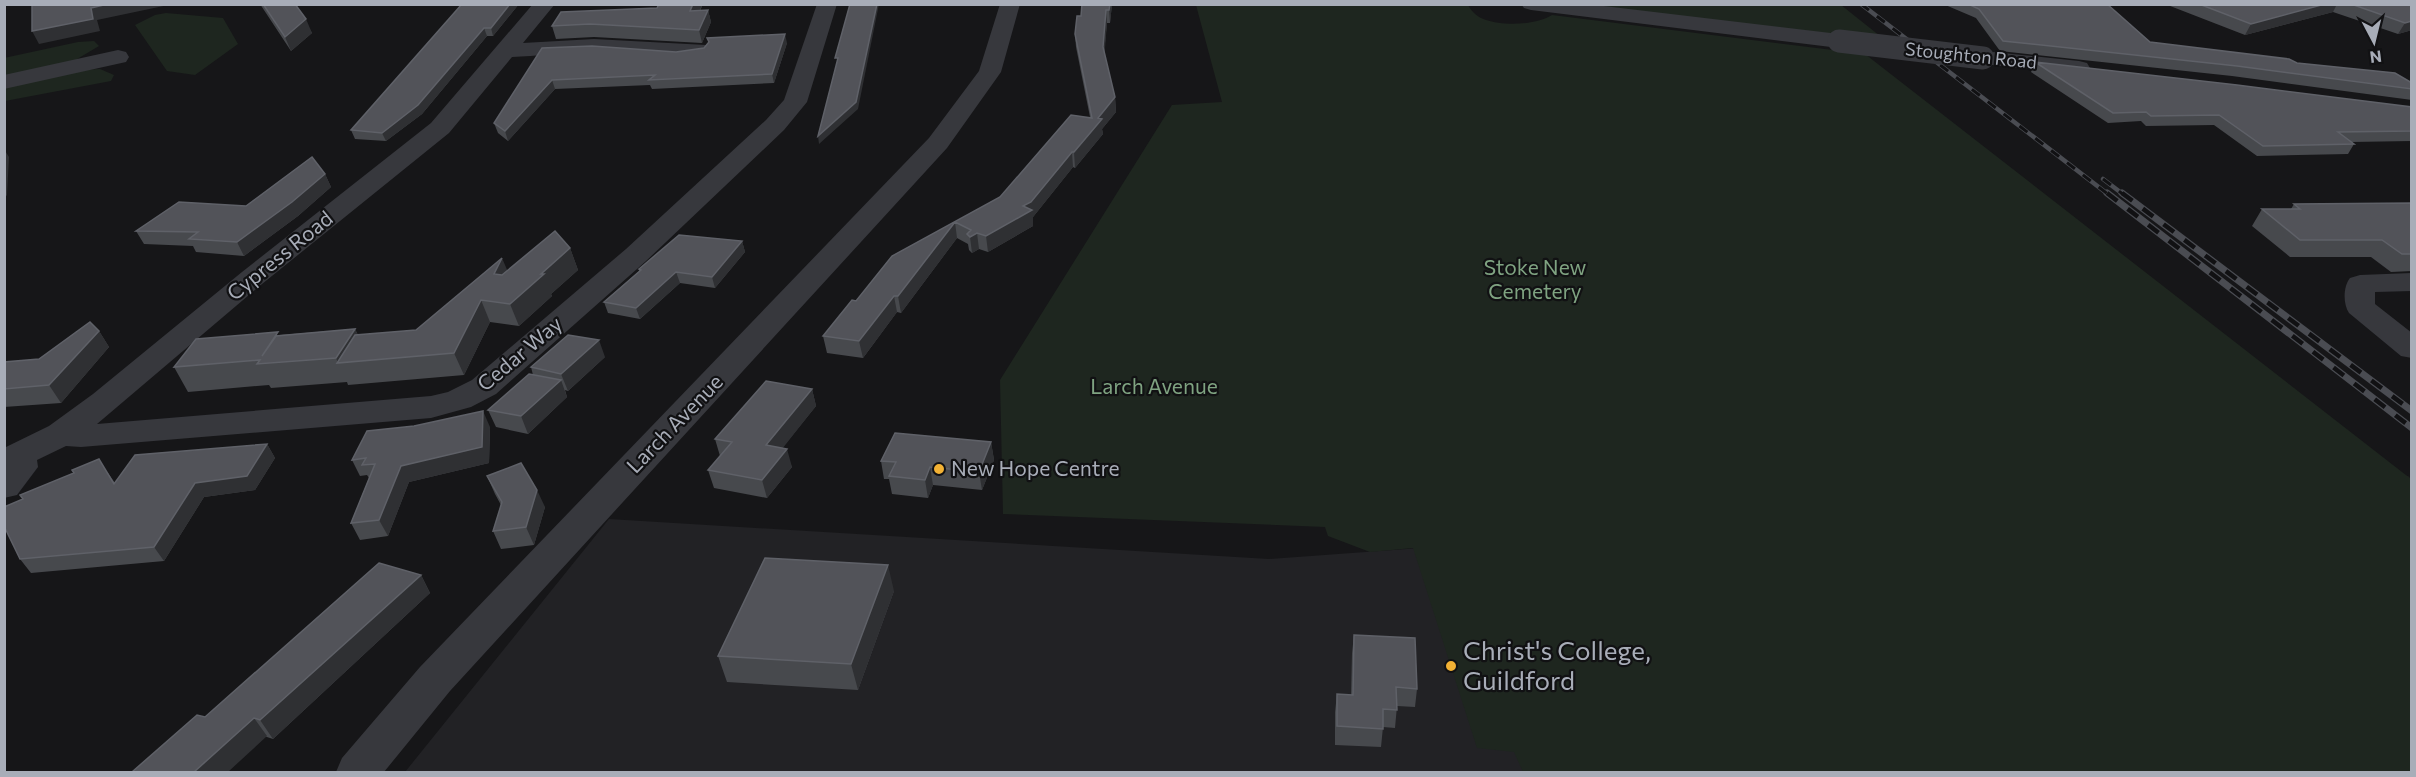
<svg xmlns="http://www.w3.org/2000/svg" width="2416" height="777" viewBox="0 0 2416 777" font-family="Commissioner,sans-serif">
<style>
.built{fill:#222225}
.green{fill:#1e261f}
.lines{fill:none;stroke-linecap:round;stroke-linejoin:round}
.minor{fill:#37383d;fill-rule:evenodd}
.tertiary{fill:#37383d;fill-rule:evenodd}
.rail-far1-casing{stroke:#4a4c52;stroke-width:4.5}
.rail-casing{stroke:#4a4c52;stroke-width:7}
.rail-far1{stroke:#111113;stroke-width:3;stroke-dasharray:10;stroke-linecap:butt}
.rail{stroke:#111113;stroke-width:4.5;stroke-dasharray:13;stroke-linecap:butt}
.tertiary-bridge{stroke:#37383d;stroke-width:23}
.wall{fill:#47494d}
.shaded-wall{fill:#2f3033}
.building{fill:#525359;stroke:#5f6168;stroke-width:1.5}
.poi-dot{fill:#f2b134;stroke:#111113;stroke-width:2}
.labels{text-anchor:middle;stroke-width:4.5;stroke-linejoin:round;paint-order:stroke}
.far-street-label{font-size:18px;fill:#a8adb8;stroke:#111113}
.street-label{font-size:21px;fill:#a8adb8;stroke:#111113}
.park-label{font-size:21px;fill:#7fa381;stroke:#111113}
.poi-label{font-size:21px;fill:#a8adb8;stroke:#111113;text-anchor:start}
.near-poi-label{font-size:26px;fill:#a8adb8;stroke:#111113;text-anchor:start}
</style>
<rect width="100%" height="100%" fill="#161618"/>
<path class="built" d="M2408,476L2411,479V772H405L609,519L1269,559Z"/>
<path class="green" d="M1196,5H1468C1472,12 1477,17 1486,20C1503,26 1537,25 1552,15L1865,54L2411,479V772H1523L1514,752L1477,748L1413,548L1370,552L1328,536L1325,527L1003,514L1000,380L1172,105L1222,102Z
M1584,5H1841L1885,40Z
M166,13L223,18L238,44L195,75L167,71L135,25L155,15Z
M94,41L99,46L67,65L5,78L4,58L78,42Z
M100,69L114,75L111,81L5,101L4,86L77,70Z"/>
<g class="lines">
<path class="minor" d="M533,4H555L523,43L594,39L706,45L709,50L706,55C670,64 631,54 595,53C567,52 539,56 512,57L449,133L262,284L97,424L431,396L448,392L472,380L626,249L766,120L784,100L817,4H837L807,102L784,130L646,261L496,394L471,407L431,418L81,447L66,446L37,460L38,467L17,495L4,498L6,447L49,426L93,394L242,272L431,123Z
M1000,4H1020L1001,72L947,148L450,691L384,772H336L342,758L420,667L929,138L979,71Z
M118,50L126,52L129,57L126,62L4,89V75Z
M2412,273V291L2375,292V304L2412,333V358L2401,356L2349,313C2343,304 2343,287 2350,278L2360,275Z"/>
<path class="tertiary" d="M1521,4H1587L1839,34L1847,36L1850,41L1847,46L1839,48L1531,10L1524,8Z
M1983,51L2079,61L2087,63L2090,68L2087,73L2079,75L1975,63L1972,58L1975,53Z"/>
<g class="rail-far1-casing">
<path id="rail-far1" d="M1861,4L2109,195
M2103,179L2124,195"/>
</g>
<g class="rail-casing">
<path id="rail" d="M2107,193L2412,428
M2122,193L2412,411"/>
</g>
<use href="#rail-far1" class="rail-far1"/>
<use href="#rail" class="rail"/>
<path class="tertiary-bridge" d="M1839,41L1983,58"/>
</g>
<path class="wall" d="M260,4H295L312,33L291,51Z
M462,4H519L493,36H487L422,114L386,141L355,139L351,130Z
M659,4H703L700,11L708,10L711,22L702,43L594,37L556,39L552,26L657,8Z
M1082,4H1112L1110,23H1107L1104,53L1115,97L1116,112L1102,129L1103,134L1075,168L1073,167L1033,217V226L988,252L979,249L972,253L969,250L968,244L957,238L901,313L897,312L863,358L827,353L823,336L856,301L892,256L1000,197L1090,117L1076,47L1075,34L1081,16Z
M1943,4H2107L2150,42L2297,63L2412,83V100L2232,76L2000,51L1976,18Z
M2165,4H2412V30L2398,34L2333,12L2245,35Z
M787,43L774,83L652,89L650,85L555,89L508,141L498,133L494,123L542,48L676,52Z
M2035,62L2412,107V141L2351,142L2354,144L2348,154L2257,156L2214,125L2146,126L2141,121L2108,123L2031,72Z
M325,174L331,187L298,216L244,256L196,252L193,246L144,244L136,231L246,206Z
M2412,203V271L2391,272L2371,257H2290L2252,226L2262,209H2291L2294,204Z
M742,241L745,252L715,288L680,283L640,319L608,313L604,302L639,271V269Z
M570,248L578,270L551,294L552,296L519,326L490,322L464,375L348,385L347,382L271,388L269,385L188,392L174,367L279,335L355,329L358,335L416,330L508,271Z
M99,331L109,347L61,403L4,407V362L39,359Z
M605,357L568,391L565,390L567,397L528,434L496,427L488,410L533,375L531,367Z
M812,389L816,406L782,448L792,467L767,498L714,488L708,470L720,456L715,439Z
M490,427L489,463L409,482L388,536L360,540L351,523L369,478L367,475L360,476L352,460Z
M991,442L994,460L982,490L933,485L928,498L892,494L889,479H884L881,461Z
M267,444L275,458L255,490L204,497L164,561L31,573L20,559L108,473L115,483Z
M487,476L545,507L534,545L501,549L493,531L501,505L495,494Z
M421,575L430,593L273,739L205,717Z
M894,591L858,690L727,682L718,656Z
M1354,635L1417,689L1415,707L1397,706L1395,728L1383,727L1381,747L1335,745V712L1337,694L1351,695L1352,653Z"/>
<path class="shaded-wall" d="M108,4H173L97,20L100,31L39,44L32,31L91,8Z
M510,4H519L493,36L491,28Z
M693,4H703L693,23L690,11Z
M877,4H879L858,109L819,144L818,136Z
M1110,4H1112L1110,23L1109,10Z
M2325,4H2337L2333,12L2245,35L2251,24Z
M708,10L711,22L702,43L699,30Z
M1106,10L1107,23L1104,61L1103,47Z
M306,19L312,33L291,51L285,37Z
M2412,21V30L2398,34L2405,23Z
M484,28L487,36L422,114L386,141L382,133Z
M785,34L787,43L774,83L772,74Z
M552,80L555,89L508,141L505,131Z
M1115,97L1116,112L1102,129L1103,134L1075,168L1074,152L1098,118Z
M4,149L9,157L7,195L4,199Z
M1072,152L1073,167L1033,217V226L988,252L986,236L1023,206Z
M325,174L331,187L298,216L244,256L237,242Z
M955,222L957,238L901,313L898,296Z
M977,233L979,249L972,253L970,237Z
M742,241L745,252L715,288L712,277Z
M570,248L578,270L551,294L552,296L519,326L510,304L541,274Z
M502,258L511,279L494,274Z
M676,272L680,283L640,319L636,308Z
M894,296L897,312L863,358L859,341Z
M481,300L490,322L464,375L454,353Z
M355,329L366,353L338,363L336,358Z
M99,331L109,347L61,403L49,385Z
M599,340L605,357L568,391L561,374Z
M561,380L567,397L528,434L521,416Z
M812,389L816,406L771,463L766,445Z
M483,411L490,427L489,463L409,482L388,536L379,520L401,466Z
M991,442L994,460L982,490L979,472Z
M267,444L275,458L255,490L204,497L164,561L154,547L195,483Z
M787,449L792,467L767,498L762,480Z
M930,467L933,485L928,498L925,480Z
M537,490L545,507L534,545L526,527Z
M888,565L894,591L858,690L851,664Z
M421,575L430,593L273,739L260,720Z
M254,718L267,736L228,772H194Z"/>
<path class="building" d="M32,4H108L91,8L93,19L32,31Z
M263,4H295L306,19L285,37Z
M462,4H510L491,28H484L418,105L382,133L351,130Z
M659,4H693L690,11L708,10L699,30L590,24L552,26L561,12L657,8Z
M850,4H877L856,102L818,136L838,58H835Z
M1082,4H1110L1109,10H1106L1103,47L1115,97L1098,118L1102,119L1074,152H1072L1031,202L1023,206L1032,210L986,236L977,233L970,237L967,234L971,230L955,222L898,296H894L859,341L823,336L852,300L856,301L892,256L1000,197L1071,115L1092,118L1075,34L1077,16H1081Z
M1968,4H2107L2150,42L2289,59L2297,63L2395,73L2412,83V89L2237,66L2003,41L1979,9Z
M2199,4H2325L2251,24Z
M2351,4H2412V21L2405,23Z
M785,34L772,74L649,80L655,75L552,80L505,131L494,123L542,48L592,46L676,52L704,48L709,42L707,38Z
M2035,62L2237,85L2412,107V131L2338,132L2354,144L2263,146L2219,115L2151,116L2146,112L2113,113Z
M312,157L325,174L292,202L237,242L189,239L198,232L136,231L179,202L246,206Z
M2412,203V254H2402L2382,240H2300L2262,209H2300L2294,204Z
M555,231L570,248L541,274H544L510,304L481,300L454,353L337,363L355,335L416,330L502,258L494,274L502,275Z
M679,235L742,241L712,277L676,272L636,308L604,302L641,270L639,269Z
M90,322L99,331L49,385L4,389V362L39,359Z
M355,329L336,358L257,364L260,360L174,367L196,339L278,332L262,356L276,336Z
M568,335L599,340L561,374L531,367Z
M529,374L561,380L521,416L488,410Z
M766,381L812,389L766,445L787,449L762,480L708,470L732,442L715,439Z
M483,411L482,447L401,466L379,520L351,523L375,464L362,465L366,458L352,460L367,431L414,426Z
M895,433L991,442L979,472L930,467L925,480L889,476L896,462L881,461Z
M267,444L247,476L195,483L154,547L20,559L4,526V507L23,499L20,495L74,473L72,470L99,459L114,484L135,455Z
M521,463L537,490L526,527L493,531L502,502L487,476Z
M765,558L888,565L851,664L718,656Z
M379,563L421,575L260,720L254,718L194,772H132L197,715L205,717Z
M1354,635L1415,638L1417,689L1396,687L1397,710L1383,709V729L1337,726V694L1353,695Z"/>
<g class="poi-dot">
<circle cx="939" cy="469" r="6"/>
<circle cx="1451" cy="666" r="6"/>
</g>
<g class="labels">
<g class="far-street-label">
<text transform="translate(1971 56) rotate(6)" y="6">Stoughton Road</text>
</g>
<g class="street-label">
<text transform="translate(280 256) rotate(-39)" y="7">Cypress Road</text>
<text transform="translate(520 354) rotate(-40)" y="7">Cedar Way</text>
<text transform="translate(675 424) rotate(-46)" y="7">Larch Avenue</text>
</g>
<g class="park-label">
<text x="1535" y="275">Stoke New<tspan x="1535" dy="24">Cemetery</tspan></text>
<text x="1154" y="394">Larch Avenue</text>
</g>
<g class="poi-label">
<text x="951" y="476">New Hope Centre</text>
</g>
<g class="near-poi-label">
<text x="1463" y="660">Christ's College,<tspan x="1463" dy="30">Guildford</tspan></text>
</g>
</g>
<rect width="2416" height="777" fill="none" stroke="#a8adb8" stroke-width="12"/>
<g transform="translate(2374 42) rotate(173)" stroke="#111113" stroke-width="4.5" paint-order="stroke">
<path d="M0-4.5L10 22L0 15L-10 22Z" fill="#a8adb8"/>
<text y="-9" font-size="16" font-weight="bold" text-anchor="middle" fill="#a8adb8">N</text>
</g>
</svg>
